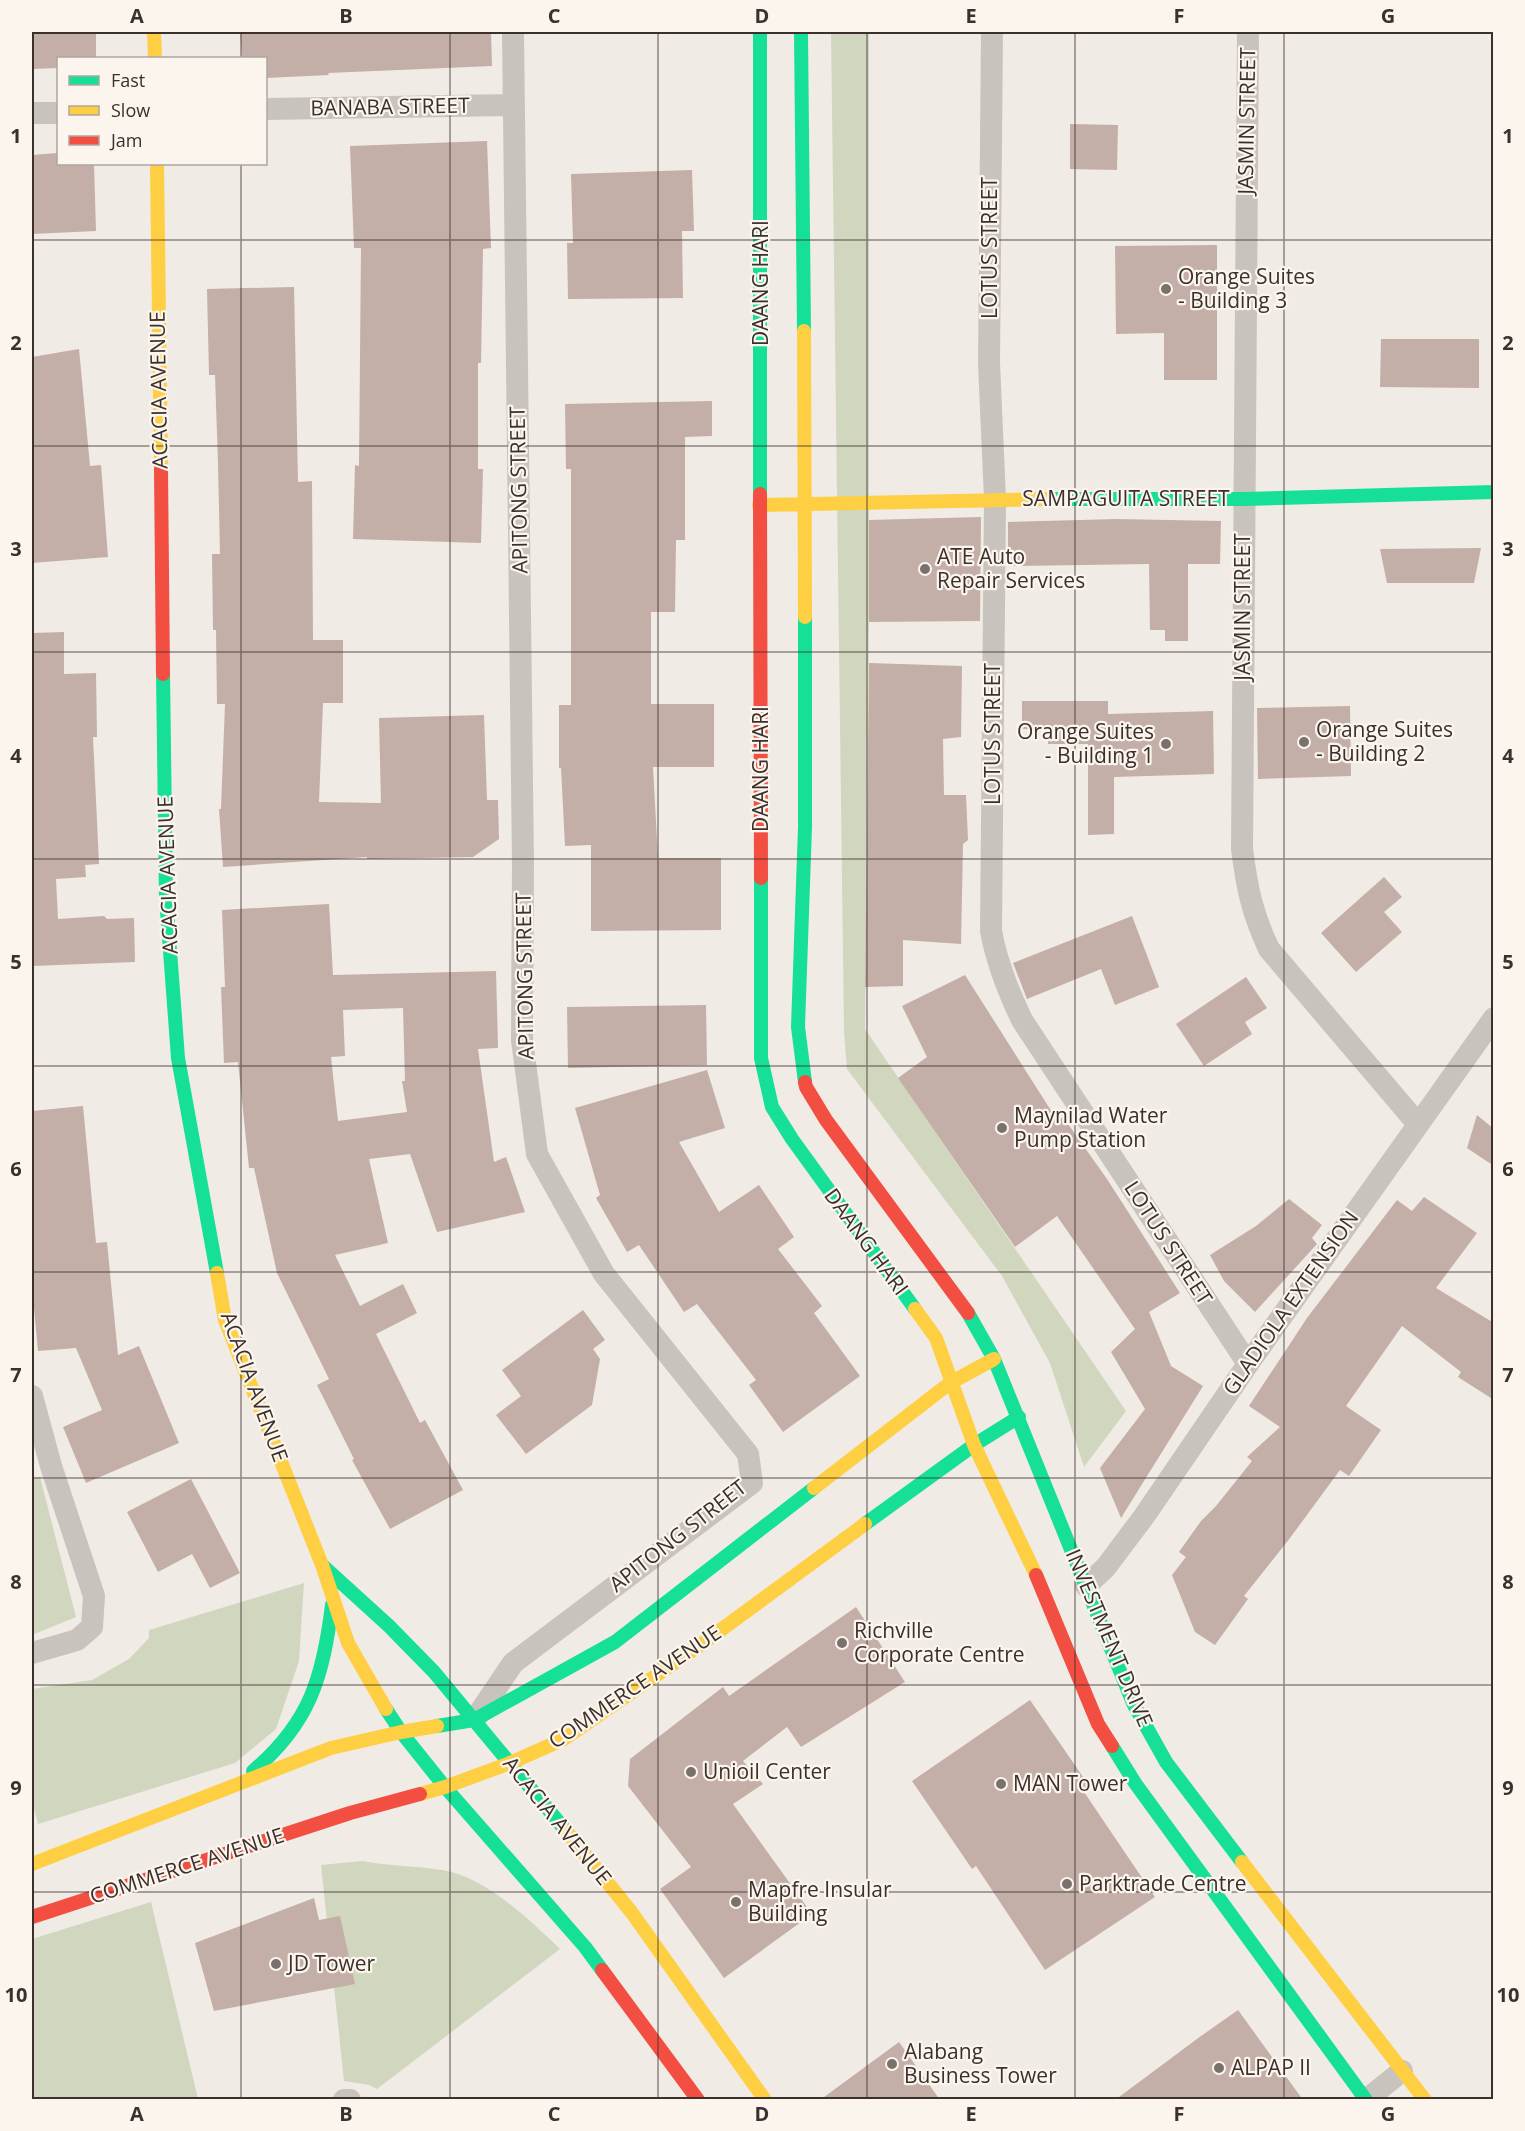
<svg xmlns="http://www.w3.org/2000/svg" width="1525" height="2131" viewBox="0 0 1525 2131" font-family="'Open Sans',sans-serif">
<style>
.green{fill:#d1d6bf}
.building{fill:#c3afa7;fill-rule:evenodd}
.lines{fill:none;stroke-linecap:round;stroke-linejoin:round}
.street{stroke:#c9c3be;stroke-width:22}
.fast{stroke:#16e098;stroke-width:14}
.slow{stroke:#ffcf43;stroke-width:14}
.jam{stroke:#f24e42;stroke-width:14}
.grid{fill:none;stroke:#3b302b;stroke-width:1.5;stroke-opacity:0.55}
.poi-dot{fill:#7a716c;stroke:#fbf5ee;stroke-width:2}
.labels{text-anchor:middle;stroke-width:4.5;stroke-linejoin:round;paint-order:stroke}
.street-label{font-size:21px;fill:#3b302b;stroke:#fbf5ee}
.poi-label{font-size:21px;fill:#3b302b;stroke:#fbf5ee;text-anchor:start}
.neatline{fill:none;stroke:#3b302b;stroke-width:2}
.grid-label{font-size:20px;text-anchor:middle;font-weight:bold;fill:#3b302b}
</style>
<rect width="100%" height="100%" fill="#f0ebe5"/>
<path class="green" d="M831,32H869V622L865,1029L1126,1411L1084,1467L1050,1363L1002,1276L847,1069L844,1032Z
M40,1477L76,1617L32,1635V1478Z
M304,1583L299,1661L276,1729L235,1763L38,1824L32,1801V1689L92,1680L129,1659L149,1638V1630Z
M363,1861C389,1866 416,1866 442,1870C484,1876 530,1920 560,1949L377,2089L369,2085L344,2081L321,1865Z
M151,1902L198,2099H32V1939Z"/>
<path class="building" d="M32,32H96V58H58V68L32,69Z
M240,32H491L492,66L328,73L329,75L266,78V58H242Z
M1070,124L1118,125L1117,170L1070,169Z
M487,141L491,248L483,249L481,363H478V469H483L481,543L353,539L355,465L359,466L361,248H354L350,146Z
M58,153V164H94L96,231L32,234V155Z
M692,170L694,231H682L683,298L568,299L567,243H573L571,174Z
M1217,245V380H1164V333L1116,334L1115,246Z
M294,287L298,482L312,481L313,640H343V703H323L319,802L381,803L379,718L484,715L487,800H498L499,839L473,857L367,859V857L223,867L219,809H221L225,704H217L216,630H213L212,554H220L218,463L215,375H209L207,289Z
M1381,339H1479V388L1380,387Z
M79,349L90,466L101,465L108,557L32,563V357Z
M712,401V436L685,437V540H676L675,612H651V704H714V767H653L658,858H721V930L591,931V845L565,846L561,768H559V705H571V469H566L565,404Z
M981,517L980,621L869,622V520Z
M1117,519L1221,521L1220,564H1188V641H1165V630H1150L1149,564L1008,566V522Z
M1481,548L1474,583H1387L1380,549Z
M64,632V674L96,673L97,737H93L99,864L85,865L86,877L56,879L58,919L104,916L107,919L134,918L135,962L32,966V633Z
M869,663L962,666L961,737L943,739L944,795H966L968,840L963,844L961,944L903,940V986L865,987Z
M1022,701H1108V714L1213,711L1214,774L1114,777V834L1088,835V744H1048V729H1022Z
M1350,706L1351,776L1258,779L1257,708Z
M1384,877L1402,897L1384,912L1402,932L1356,972L1321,933Z
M329,904L333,975L496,971L498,1048L478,1049L494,1162L506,1157L525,1212L437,1232L410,1154L369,1159L388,1243L335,1255L360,1306L403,1284L417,1313L376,1334L420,1423L425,1420L463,1490L390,1529L352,1460L354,1459L317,1385L329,1379L277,1273L254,1168H249L238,1062L224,1063L221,987H225L222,910ZM403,1008L405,1081H402L407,1112L338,1121L331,1057L345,1056L343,1010Z
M1132,916L1159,987L1115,1005L1101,969L1027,999L1013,963Z
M965,975L1057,1120L1063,1117L1107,1179L1180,1293L1149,1312L1171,1366L1203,1386L1121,1518L1100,1468L1145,1409L1111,1352L1135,1329L1057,1216L1015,1247L898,1078L927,1057L902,1006Z
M1246,977L1267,1008L1245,1022L1252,1034L1204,1066L1176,1024Z
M706,1005L707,1065L568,1068L567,1007Z
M707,1070L725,1128L679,1142L719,1212L759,1185L794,1237L778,1249L822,1306L814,1313L860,1376L783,1432L749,1385L756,1380L697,1304L684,1312L639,1245L627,1252L596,1198L600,1195L575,1108Z
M83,1106L96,1243L107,1242L118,1355L139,1346L179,1443L86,1483L63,1427L102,1410L76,1348L38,1351L32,1287V1111Z
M1477,1115L1494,1129V1166L1467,1148Z
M1424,1197L1477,1233L1436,1288L1494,1323V1400L1458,1377L1461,1372L1402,1326L1346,1406L1381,1430L1349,1476L1340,1470L1290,1538L1244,1596L1248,1599L1215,1645L1195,1632L1172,1575L1186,1557L1179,1552L1201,1521L1216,1506L1252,1461L1247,1457L1280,1427L1249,1406L1307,1318L1397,1200L1412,1211Z
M1289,1199L1322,1225L1312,1238L1317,1244L1255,1312L1224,1281L1210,1255L1256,1226Z
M583,1310L605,1340L593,1349L600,1359L592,1405L526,1454L496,1415L521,1396L502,1370Z
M191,1479L240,1573L210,1588L192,1554L158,1572L127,1512Z
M856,1607L905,1682L801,1747L787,1727L743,1761L763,1784L733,1804L812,1914L724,1978L660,1889L691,1867L628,1786L630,1759L723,1687L729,1696Z
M1030,1700L1090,1787L1084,1792L1155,1897L1045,1970L976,1866L972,1869L912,1781Z
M314,1898L319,1920L340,1916L355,1984L214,2011L195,1943Z
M1238,2010L1303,2100H1115L1201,2036Z
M899,2042L940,2100H820Z"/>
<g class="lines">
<path class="street" d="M992,32L989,363L995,499L991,931C997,964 1008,991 1022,1020L1248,1364
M1248,32L1242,849C1247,888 1252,913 1269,949L1417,1123
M266,109L514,105
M32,113H58
M32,1396L51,1466L94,1596L92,1627L77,1640L32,1653
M1086,1586L1106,1567L1145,1515L1248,1364L1494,1018
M478,1715L513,1663L752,1483L748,1454L604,1274L537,1154L522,1040L523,866L513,32
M344,2100H350
M1366,2100L1402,2071"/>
<path class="fast" d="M760,32V494
M801,32L804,331
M1049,499H1244L1494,492
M805,617V827L798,1027L805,1082
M163,674L166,897L178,1058L217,1273
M761,878V1058L772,1107L792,1139L915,1309
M968,1313L994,1359L1133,1703L1166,1762L1242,1862
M865,1524L974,1445L1019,1417
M323,1566L389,1626L434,1672L567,1832
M386,1709L401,1732L445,1787L585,1947L602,1970
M437,1726L474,1720L615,1642L814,1488
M1112,1746L1135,1783L1366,2100
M253,1771C310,1723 323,1677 332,1605"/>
<path class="slow" d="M154,32L155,58
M157,164L161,469
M804,331L805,617
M759,505L1049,499
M217,1273L225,1320L322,1565L348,1643L386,1709
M915,1309L936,1338L974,1445L1036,1575
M814,1488L950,1383L994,1359
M420,1794L445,1787L510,1763L564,1739L699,1646L865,1524
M567,1832L632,1913L765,2100
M1242,1862L1425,2100
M32,1864L331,1748L401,1732L437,1726"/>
<path class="jam" d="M161,469L163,674
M760,494L761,878
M805,1082L806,1087L826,1120L968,1313
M1036,1575L1098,1724L1112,1746
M32,1917L350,1813L420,1794
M602,1970L698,2100"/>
</g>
<path class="grid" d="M241,32V58M450,32V2100M658,32V2100M867,32V2100M1075,32V2100M1284,32V2100M241,164V2100M32,240H1494M32,446H1494M32,652H1494M32,859H1494M32,1066H1494M32,1272H1494M32,1478H1494M32,1685H1494M32,1892H1494"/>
<g class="poi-dot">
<circle cx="1166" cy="289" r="6"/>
<circle cx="925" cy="569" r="6"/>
<circle cx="1304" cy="742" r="6"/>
<circle cx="1166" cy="744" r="6"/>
<circle cx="1002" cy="1128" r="6"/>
<circle cx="842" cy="1643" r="6"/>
<circle cx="691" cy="1772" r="6"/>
<circle cx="1001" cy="1784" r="6"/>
<circle cx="1067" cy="1884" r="6"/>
<circle cx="736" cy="1902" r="6"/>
<circle cx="276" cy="1964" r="6"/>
<circle cx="892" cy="2064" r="6"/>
<circle cx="1219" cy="2068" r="6"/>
</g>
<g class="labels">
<g class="street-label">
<text transform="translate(390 107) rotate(-1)" y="7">BANABA STREET</text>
<text transform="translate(1247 121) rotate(-89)" y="7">JASMIN STREET</text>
<text transform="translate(990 248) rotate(-90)" y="7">LOTUS STREET</text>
<text transform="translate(761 283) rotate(-90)" y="7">DAANG HARI</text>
<text transform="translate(159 390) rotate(-91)" y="7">ACACIA AVENUE</text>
<text transform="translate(519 490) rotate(-91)" y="7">APITONG STREET</text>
<text x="1126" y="506">SAMPAGUITA STREET</text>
<text transform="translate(1243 607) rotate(-90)" y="7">JASMIN STREET</text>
<text transform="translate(993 734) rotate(-90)" y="7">LOTUS STREET</text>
<text transform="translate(761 769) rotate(-90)" y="7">DAANG HARI</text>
<text transform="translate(168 875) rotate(-92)" y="7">ACACIA AVENUE</text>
<text transform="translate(525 976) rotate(-91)" y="7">APITONG STREET</text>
<text transform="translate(866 1242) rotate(54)" y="7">DAANG HARI</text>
<text transform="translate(1168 1243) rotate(57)" y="7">LOTUS STREET</text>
<text transform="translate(1291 1303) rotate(-55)" y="7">GLADIOLA EXTENSION</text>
<text transform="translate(254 1387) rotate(70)" y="7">ACACIA AVENUE</text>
<text transform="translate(678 1536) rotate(-38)" y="7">APITONG STREET</text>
<text transform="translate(1109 1638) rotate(67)" y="7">INVESTMENT DRIVE</text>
<text transform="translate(635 1687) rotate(-34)" y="7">COMMERCE AVENUE</text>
<text transform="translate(557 1821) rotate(51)" y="7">ACACIA AVENUE</text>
<text transform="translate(187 1866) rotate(-18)" y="7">COMMERCE AVENUE</text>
</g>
<g class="poi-label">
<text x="1178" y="284">Orange Suites<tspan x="1178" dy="24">- Building 3</tspan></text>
<text x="937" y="564">ATE Auto<tspan x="937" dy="24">Repair Services</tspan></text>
<text x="1316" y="737">Orange Suites<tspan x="1316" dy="24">- Building 2</tspan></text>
<text x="1154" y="739" text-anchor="end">Orange Suites<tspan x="1154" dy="24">- Building 1</tspan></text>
<text x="1014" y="1123">Maynilad Water<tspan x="1014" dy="24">Pump Station</tspan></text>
<text x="854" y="1638">Richville<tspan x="854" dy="24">Corporate Centre</tspan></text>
<text x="703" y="1779">Unioil Center</text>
<text x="1013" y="1791">MAN Tower</text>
<text x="1079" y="1891">Parktrade Centre</text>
<text x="748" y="1897">Mapfre Insular<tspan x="748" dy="24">Building</tspan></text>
<text x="288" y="1971">JD Tower</text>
<text x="904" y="2059">Alabang<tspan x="904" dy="24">Business Tower</tspan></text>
<text x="1231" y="2075">ALPAP II</text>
</g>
</g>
<rect width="1525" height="2131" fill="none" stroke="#fbf5ee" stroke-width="66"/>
<rect x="57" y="57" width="210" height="108" fill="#fbf5ee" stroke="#aea6a0" stroke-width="1.5"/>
<rect x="69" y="76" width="30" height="9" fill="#16e098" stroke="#aea6a0" stroke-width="1.5"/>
<text x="111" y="87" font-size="18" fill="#3b302b">Fast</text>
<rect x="69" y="106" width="30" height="9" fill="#ffcf43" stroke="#aea6a0" stroke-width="1.5"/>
<text x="111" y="117" font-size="18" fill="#3b302b">Slow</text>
<rect x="69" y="136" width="30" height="9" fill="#f24e42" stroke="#aea6a0" stroke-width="1.5"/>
<text x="111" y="147" font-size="18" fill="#3b302b">Jam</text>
<rect x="33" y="33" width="1459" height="2065" class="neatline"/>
<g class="grid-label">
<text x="137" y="23">A</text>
<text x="346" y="23">B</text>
<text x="554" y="23">C</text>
<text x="762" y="23">D</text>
<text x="971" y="23">E</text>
<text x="1179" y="23">F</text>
<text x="1388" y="23">G</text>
<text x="16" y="143">1</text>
<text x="1508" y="143">1</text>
<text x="16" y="350">2</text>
<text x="1508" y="350">2</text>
<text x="16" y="556">3</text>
<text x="1508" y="556">3</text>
<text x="16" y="763">4</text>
<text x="1508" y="763">4</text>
<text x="16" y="969">5</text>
<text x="1508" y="969">5</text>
<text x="16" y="1176">6</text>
<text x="1508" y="1176">6</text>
<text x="16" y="1382">7</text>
<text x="1508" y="1382">7</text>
<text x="16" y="1589">8</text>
<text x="1508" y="1589">8</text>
<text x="16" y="1795">9</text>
<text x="1508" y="1795">9</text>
<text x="16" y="2002">10</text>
<text x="1508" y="2002">10</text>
<text x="137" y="2121">A</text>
<text x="346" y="2121">B</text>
<text x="554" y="2121">C</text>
<text x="762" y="2121">D</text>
<text x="971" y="2121">E</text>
<text x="1179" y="2121">F</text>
<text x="1388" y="2121">G</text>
</g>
</svg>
